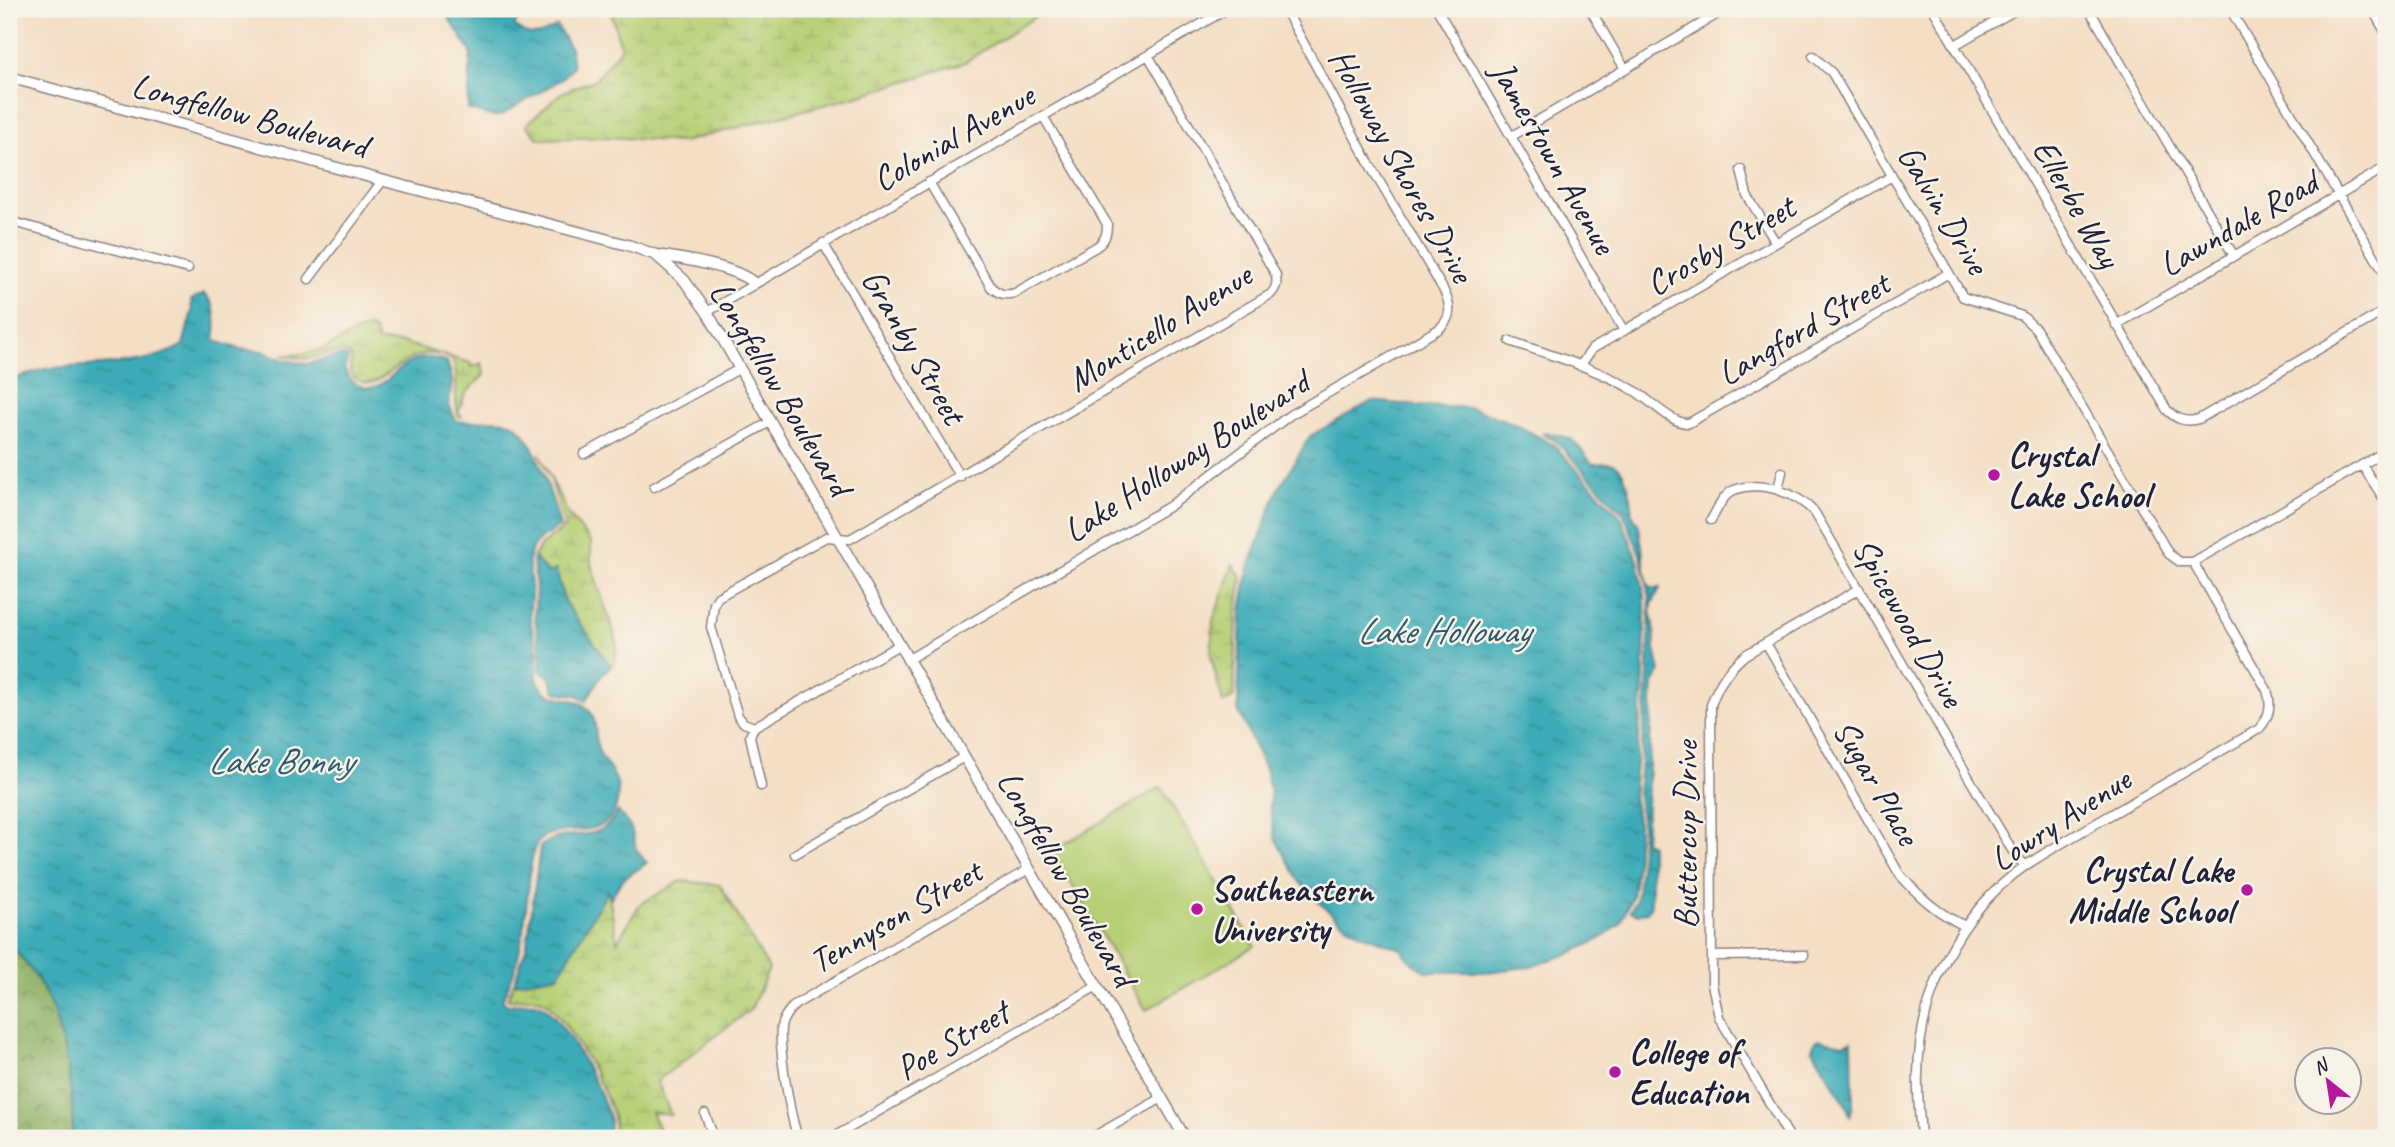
<svg xmlns="http://www.w3.org/2000/svg" width="2395" height="1147" viewBox="0 0 2395 1147" font-family="Caveat,sans-serif">
<style>
.forest{fill:url(#forest-crowns);stroke:#5a6a51;stroke-width:2}
.wetland{fill:url(#wetland-marsh);stroke:#6c7958;stroke-width:2}
.pitch{fill:#b7d076;stroke:#6c7958;stroke-width:2}
.water{fill:url(#water-ripples);stroke:#2f677a;stroke-width:2}
.lines{fill:none;stroke-linecap:round;stroke-linejoin:round}
.minor-casing{stroke:#8b8080;stroke-width:11}
.tertiary-casing{stroke:#8b8080;stroke-width:13}
.minor{stroke:#fff;stroke-width:8}
.tertiary{stroke:#fff;stroke-width:10}
.poi-dot{fill:#b5179e;stroke:#f7f3e8;stroke-width:2.5}
.labels{text-anchor:middle;stroke-width:5;stroke-linejoin:round;paint-order:stroke}
.street-label{font-size:35px;fill:#22223b;stroke:#f7f3e8}
.poi-label{font-size:35px;font-weight:bold;fill:#22223b;stroke:#f7f3e8;text-anchor:start}
.water-label{font-size:37px;font-style:italic;fill:#2c596d;stroke:#f7f3e8}
</style>
<defs>
<pattern id="forest-crowns" width="20" height="18" patternUnits="userSpaceOnUse" patternTransform="scale(1.75)"><rect width="20" height="18" fill="#91b267"/><path d="M2 6a3 3 0 1 1 6 0M12 15a3 3 0 1 1 6 0" fill="none" stroke="#769056"/></pattern>
<pattern id="wetland-marsh" width="20" height="14" patternUnits="userSpaceOnUse" patternTransform="scale(1.75)"><rect width="20" height="14" fill="#b7d076"/><path d="M1 5h8M5 5V1M11 12h8M15 12V8" fill="none" stroke="#9db267"/></pattern>
<pattern id="water-ripples" width="26" height="14" patternUnits="userSpaceOnUse" patternTransform="scale(1.75)"><rect width="26" height="14" fill="#3cacb8"/><path d="M2 4q2-2 4 0t4 0M15 11q2-2 4 0t4 0" fill="none" stroke="#328c97"/></pattern>
</defs>
<rect width="100%" height="100%" fill="#f7f3e8"/>
<filter id="ink" filterUnits="userSpaceOnUse"><feTurbulence type="fractalNoise" baseFrequency=".0143" numOctaves="2"/><feDisplacementMap in="SourceGraphic" scale="14" xChannelSelector="R" yChannelSelector="G"/><feConvolveMatrix kernelMatrix="1 2 1 2 8 2 1 2 1" color-interpolation-filters="sRGB"/></filter>
<filter id="wash" filterUnits="userSpaceOnUse"><feTurbulence type="fractalNoise" baseFrequency=".00686" numOctaves="4" result="noise"/><feDisplacementMap in="SourceGraphic" scale="28" xChannelSelector="R" yChannelSelector="G"/><feGaussianBlur stdDeviation="1.57" result="paint"/><feColorMatrix in="noise" values="0 0 0 0 0 0 0 0 0 0 0 0 0 0 0 0 0 1.4 0 .05"/><feComposite in="paint" operator="in"/></filter>
<g filter="url(#wash)">
<rect width="100%" height="100%" fill="#f4dec4"/>
<path class="forest" d="M9,943C22,958 35,973 44,991C64,1030 75,1094 72,1138H9Z"/>
<path class="wetland" d="M610,9H1047L965,62L865,94L682,142L608,137L539,139L526,125L561,93L596,79L621,48Z
M370,328L375,332L378,342L404,343L471,363L472,367L482,363L484,375L465,394L458,414L462,416L459,417C451,398 462,373 451,359C448,356 444,356 441,355C401,345 383,395 358,380C347,373 350,368 352,357L342,351L305,359L282,355C301,356 322,351 338,342C349,336 358,329 370,328Z
M539,453L568,514L591,542V565L617,642L615,662L611,666L565,602L556,571L547,573L534,557L541,545L565,527L550,476Z
M1233,564L1242,578L1237,609L1234,697L1223,703L1211,657L1213,621Z
M681,881L720,885L769,969L751,1009L657,1081L671,1115L651,1112L663,1138H612C613,1133 615,1127 614,1122C612,1097 565,1015 544,1001C533,994 519,1001 507,999L514,983L558,975L608,890L617,942L640,904Z"/>
<path class="pitch" d="M1161,787L1255,946L1146,1010L1052,851Z"/>
<path class="water" d="M440,9H529L524,10L514,26C530,39 540,36 557,26L570,48L573,66L562,79L500,116H490L468,109L471,52L448,17Z
M204,294C219,307 215,323 215,341L240,349L262,351L283,360L306,364L341,355L348,358L344,369C347,376 351,381 358,385C382,397 395,366 415,360C426,356 436,358 447,361L452,379L449,405L456,421C474,424 493,416 511,423C535,432 553,502 560,526C551,533 537,538 532,549C526,561 530,573 531,586C532,596 529,607 530,618C532,630 536,642 537,654C538,665 534,675 540,685C549,703 573,694 586,707C600,719 593,737 599,752C606,768 619,774 618,794C615,851 551,816 536,845C530,857 530,878 528,892C524,929 520,966 502,1000L507,1005C517,1005 529,1000 539,1004C560,1012 608,1100 610,1122C610,1127 608,1133 608,1138H72C75,1094 64,1030 44,991C35,973 22,958 9,943V380C21,378 33,371 45,369C89,364 144,368 183,345L192,311L191,300Z
M1372,401L1419,406L1472,408L1515,424L1554,445L1621,517L1638,561L1645,599L1644,675L1633,796L1638,826L1636,870L1632,897L1620,924L1601,939L1569,954L1527,967L1488,972H1428L1413,964L1401,949L1361,934L1340,921L1314,898L1299,881L1275,838L1270,808V790L1265,769L1238,710L1241,610L1249,567L1277,492L1310,436Z
M1547,432C1554,436 1556,434 1563,436C1577,439 1583,455 1593,464C1600,464 1610,461 1616,465C1626,472 1634,502 1631,512L1639,526L1647,583L1652,588H1660L1652,604L1651,612L1654,625L1655,649L1660,672L1653,684L1645,842L1651,845C1651,865 1651,886 1651,907L1647,912L1637,914L1630,911L1636,900L1640,870L1642,826L1638,796L1648,676L1650,598L1642,559L1624,514L1557,442L1543,434Z
M534,557L547,573L556,570L565,603L611,666L601,676L586,701L577,695L555,692L549,676L540,671C543,650 537,637 535,617C534,608 536,598 536,589C536,578 532,568 534,557Z
M618,811L631,828L637,851L647,863L622,880L610,899L608,891L558,975L514,983L527,945L540,847C567,823 597,850 618,811Z
M1819,1039L1844,1044L1852,1041L1853,1105L1850,1116L1847,1107L1812,1048L1815,1041Z"/>
</g>
<g filter="url(#ink)">
<g class="lines">
<g class="minor-casing">
<path id="minor" d="M1437,9L1624,331
M1590,9L1625,69
M1933,9L2167,410C2176,419 2185,423 2199,419L2386,310
M2089,9L2234,256
M2230,9L2386,276
M2372,9L2386,33
M1955,45L2017,9
M1813,56L1832,73L1963,297L2022,316L2036,329L2169,554L2180,562H2193
M1512,136L1726,9
M1741,170L1747,195L1776,243
M929,182L991,287C998,294 1005,296 1015,293L1096,247C1105,241 1107,235 1107,224L1043,116
M9,221L188,269
M823,243L960,477
M309,279L383,180
M707,312L1227,9
M2116,325L2386,167
M1510,341C1552,356 1597,368 1635,391C1650,400 1673,425 1689,423L1949,273
M1580,366L1592,349L1892,176
M584,454L739,369
M2362,465L2386,502
M654,487L770,422
M1778,489L1782,472
M1711,520C1717,510 1723,495 1734,490C1762,480 1796,492 1815,513L1969,778L2012,850L2025,866
M2193,562L2386,451
M1766,643L1900,875C1921,898 1937,913 1965,926
M907,660L1170,506L1290,415L1439,329C1453,317 1451,305 1443,289L1375,174L1285,9
M754,727L744,723L738,716L711,627L714,604L718,597L826,537L850,539L1271,294C1277,287 1277,283 1276,275L1148,55
M754,727L899,645
M754,727L750,736L761,786
M795,854L964,757
M1712,956L1804,955
M705,1114L714,1138
M798,1138C790,1115 779,1051 781,1027C783,1017 789,1010 796,1004L1029,869
M832,1138L1097,986
M1091,1138L1162,1098
M1790,1138L1719,1017L1712,984L1711,705C1718,684 1728,669 1745,655L1859,589
M1921,1138C1920,1117 1917,1096 1918,1075C1919,994 1958,913 2025,866C2052,848 2080,833 2107,817C2158,788 2208,758 2259,729C2270,717 2272,705 2267,690L2193,562"/>
</g>
<g class="tertiary-casing">
<path id="tertiary" d="M9,77L377,179L628,245L656,255L684,280L707,312L1185,1138
M657,255C683,259 734,266 754,283"/>
</g>
<use href="#minor" class="minor"/>
<use href="#tertiary" class="tertiary"/>
</g>
</g>
<g class="poi-dot">
<circle cx="1994" cy="475" r="7"/>
<circle cx="2247" cy="890" r="7"/>
<circle cx="1197" cy="909" r="7"/>
<circle cx="1615" cy="1072" r="7"/>
</g>
<g class="labels">
<g class="street-label">
<text transform="translate(250 115) rotate(15)" y="12">Longfellow Boulevard</text>
<text transform="translate(953 137) rotate(-30)" y="12">Colonial Avenue</text>
<text transform="translate(1554 157) rotate(60)" y="12">Jamestown Avenue</text>
<text transform="translate(1402 165) rotate(61)" y="12">Holloway Shores Drive</text>
<text transform="translate(2077 203) rotate(60)" y="12">Ellerbe Way</text>
<text transform="translate(1944 209) rotate(59)" y="12">Galvin Drive</text>
<text transform="translate(2238 223) rotate(-30)" y="12">Lawndale Road</text>
<text transform="translate(1720 245) rotate(-30)" y="12">Crosby Street</text>
<text transform="translate(1159 327) rotate(-32)" y="12">Monticello Avenue</text>
<text transform="translate(1803 328) rotate(-30)" y="12">Langford Street</text>
<text transform="translate(914 346) rotate(60)" y="12">Granby Street</text>
<text transform="translate(781 388) rotate(59)" y="12">Longfellow Boulevard</text>
<text transform="translate(1186 456) rotate(-33)" y="12">Lake Holloway Boulevard</text>
<text transform="translate(1909 622) rotate(60)" y="12">Spicewood Drive</text>
<text transform="translate(1877 782) rotate(60)" y="12">Sugar Place</text>
<text transform="translate(2060 819) rotate(-33)" y="12">Lowry Avenue</text>
<text transform="translate(1685 835) rotate(-90)" y="12">Buttercup Drive</text>
<text transform="translate(1067 878) rotate(60)" y="12">Longfellow Boulevard</text>
<text transform="translate(895 916) rotate(-30)" y="12">Tennyson Street</text>
<text transform="translate(952 1040) rotate(-30)" y="12">Poe Street</text>
</g>
<g class="poi-label">
<text x="2008" y="467">Crystal<tspan x="2008" dy="40">Lake School</tspan></text>
<text x="2233" y="882" text-anchor="end">Crystal Lake<tspan x="2233" dy="40">Middle School</tspan></text>
<text x="1211" y="901">Southeastern<tspan x="1211" dy="40">University</tspan></text>
<text x="1629" y="1064">College of<tspan x="1629" dy="40">Education</tspan></text>
</g>
<g class="water-label">
<text x="1443" y="643">Lake Holloway</text>
<text x="280" y="773">Lake Bonny</text>
</g>
</g>
<rect width="2395" height="1147" fill="none" stroke="#f7f3e8" stroke-width="35"/>
<g transform="translate(2328 1081) rotate(330)"><circle r="33" fill="#f7f3e8" stroke="#a29fa3" stroke-width="2"/>
<path d="M0-5L12 26L0 18L-12 26Z" fill="#b5179e"/>
<text y="-10" font-size="19" font-weight="bold" text-anchor="middle" fill="#22223b">N</text>
</g>
</svg>
